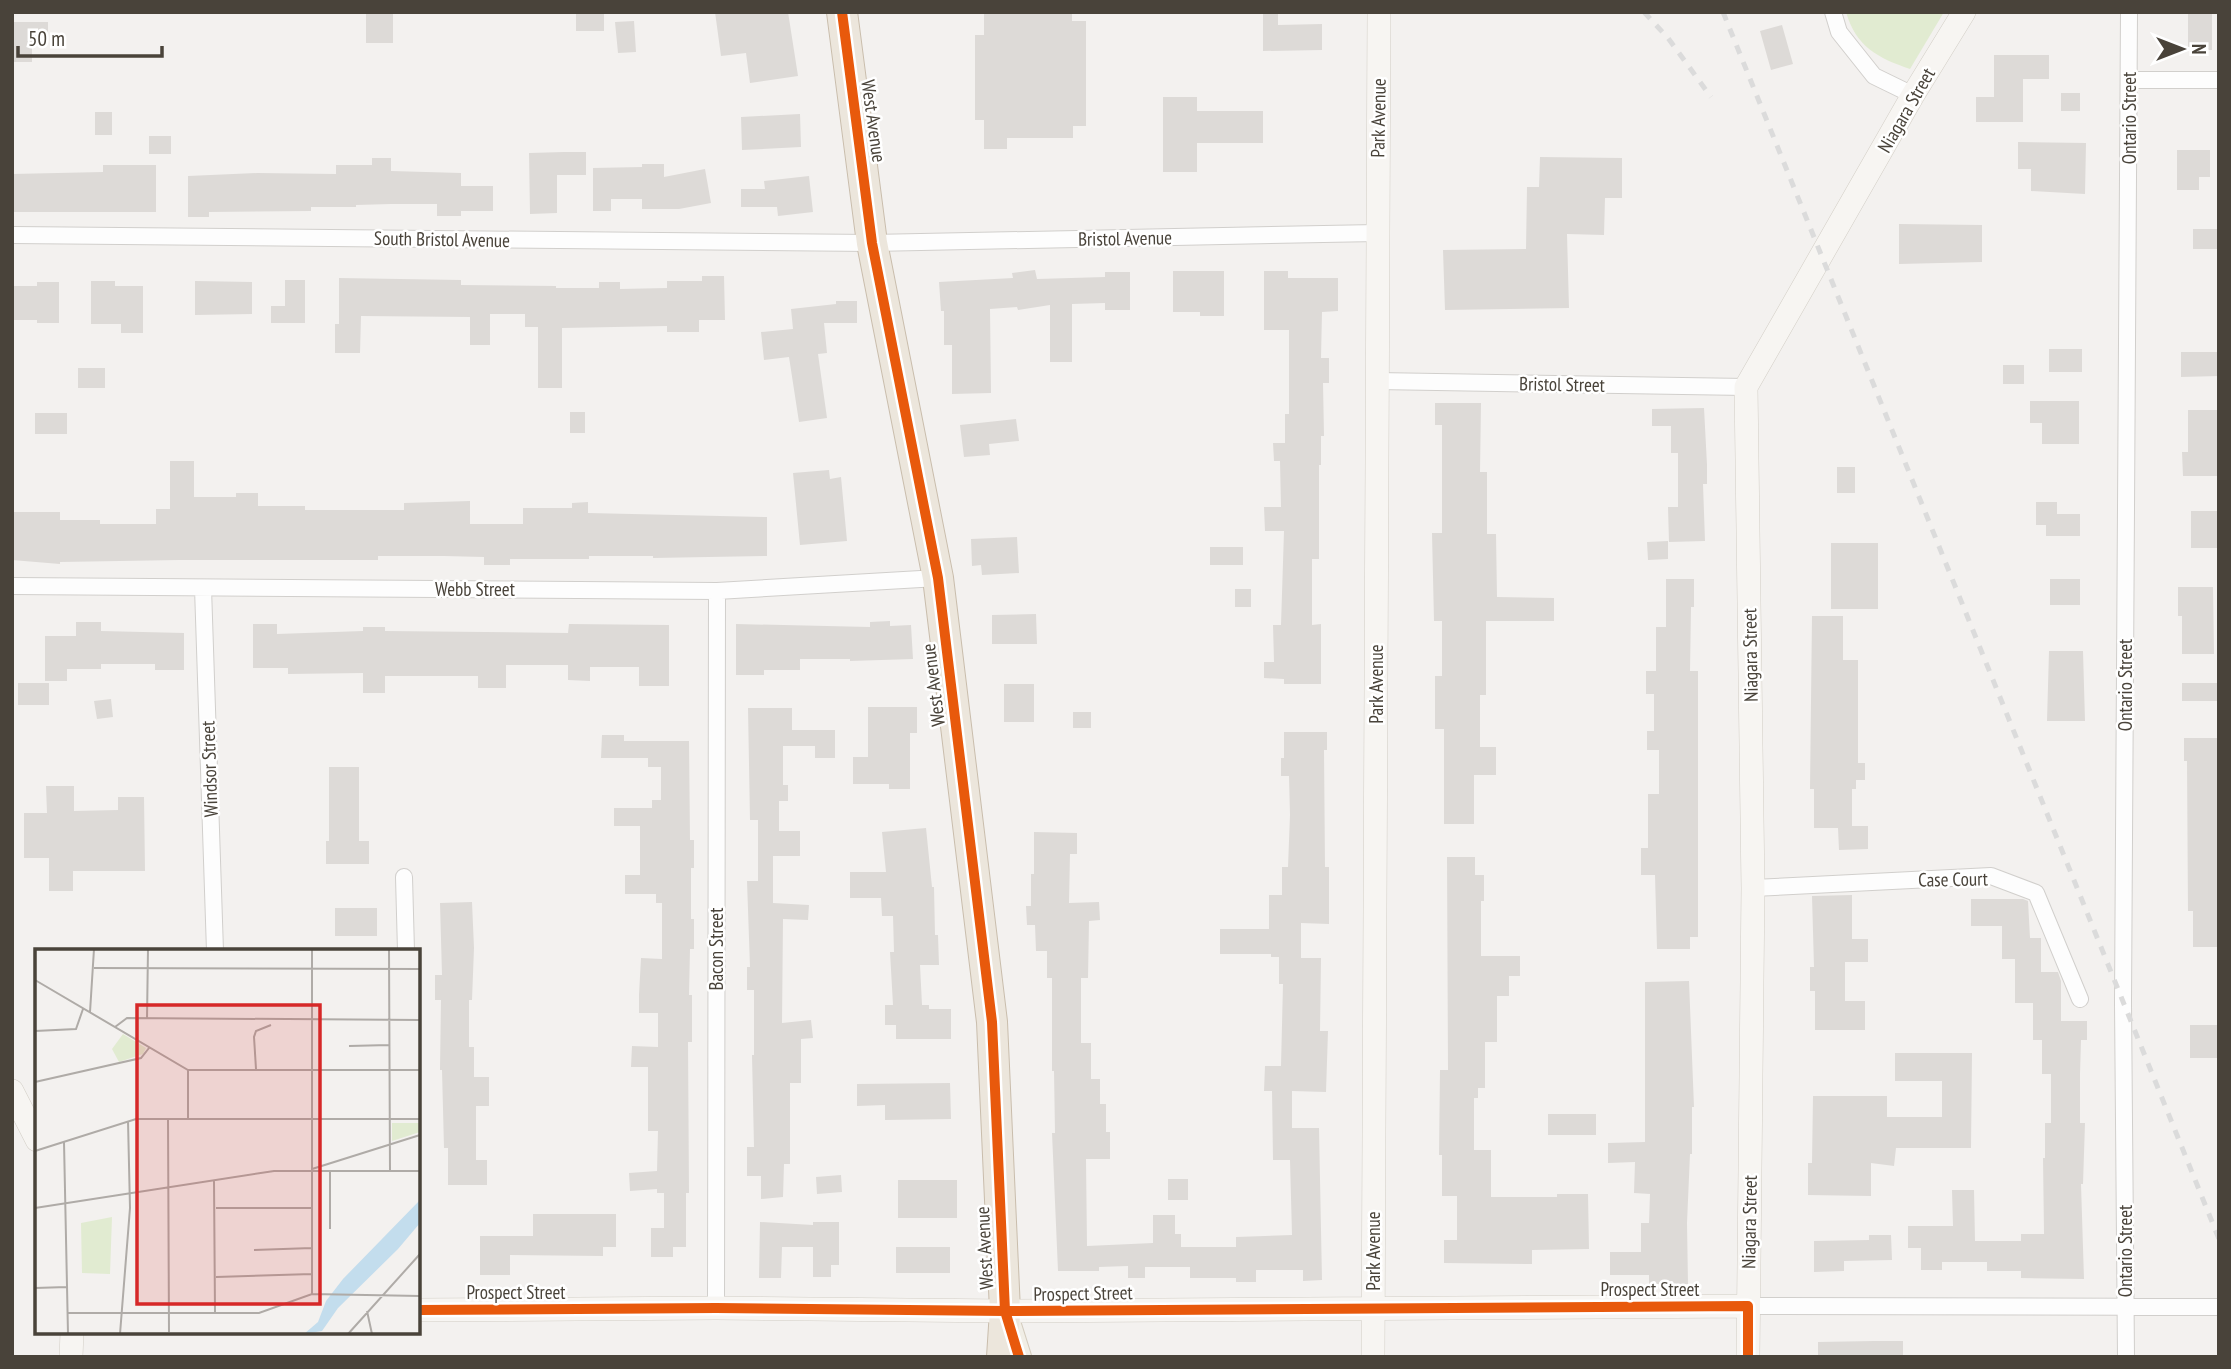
<svg xmlns="http://www.w3.org/2000/svg" width="2231" height="1369" viewBox="0 0 2231 1369" font-family="'PT Sans Narrow',sans-serif">
<style>
.green{fill:#e1ebd1}
.building{fill:#dddad7}
.lines{fill:none;stroke-linecap:round;stroke-linejoin:round}
.street-casing{stroke:#d1cfcc;stroke-width:18}
.secondary-casing{stroke:#d2cec6;stroke-width:24}
.primary-casing{stroke:#d4ccbe;stroke-width:26}
.highway-casing{stroke:#c9bdac;stroke-width:32}
.street{stroke:#fdfdfd;stroke-width:16}
.secondary{stroke:#f7f5f2;stroke-width:23}
.primary{stroke:#f1eee6;stroke-width:24}
.highway{stroke:#ece6dc;stroke-width:30}
.rail{stroke:#dbdbdb;stroke-width:5;stroke-dasharray:9 9;stroke-linecap:butt}
.cycleway-casing{stroke:#fff;stroke-width:15}
.cycleway{stroke:#e8590c;stroke-width:10}
.labels{text-anchor:middle;stroke-width:5;stroke-linejoin:round;paint-order:stroke}
.street-label{font-size:19px;fill:#49433a;stroke:#fff}
.inset-road{fill:none;stroke:#afaba7;stroke-width:2}
.view{fill:#d62828;fill-opacity:0.15;stroke:#d62828;stroke-width:3.5}
.inset-edge{fill:none;stroke:#49433a;stroke-width:3.5}
</style>
<rect width="100%" height="100%" fill="#f3f1ef"/>
<path class="green" d="M1846,12H1944L1910,69C1878,58 1856,47 1846,12Z"/>
<path class="building" d="M366,12H393V43H366Z
M576,12H604V31H576Z
M715,12H788L798,76L750,83L746,53L721,56Z
M984,12L1072,14V21H1086V126H1073V138H1007V149H984V120H975V35H984Z
M1263,12H1278V25L1322,24V50L1263,51Z
M2188,12H2212V50H2188Z
M634,21L636,52L618,53L615,22Z
M12,22H48V43H32V62H12Z
M1782,25L1793,64L1771,70L1760,31Z
M1994,55H2049V79H2023V122H1976V97H1994Z
M2061,93H2080V111H2061Z
M1163,97H1197V111H1263V143H1197V172H1163Z
M95,112H112V135H95Z
M800,114L801,147L742,150L741,117Z
M149,136H171V154H149Z
M2018,142L2086,143L2085,194L2031,191V169H2018Z
M2177,150H2210V177H2199V190H2177Z
M564,152H586V175H557V213L530,214L529,153Z
M1540,157L1622,158V198H1605L1604,235L1567,234L1569,308L1445,310L1443,250L1526,249L1527,187H1539Z
M372,158H391V171L461,173V186H493V211H461V216H437V204H391L356,205V207H311V211L209,212V217H188V176L257,173L336,174V165H372Z
M642,164H664V177L705,169L711,203L679,209H642V199H611V211H593V168L642,167Z
M103,165H156V212H12V174L103,172Z
M809,176L813,212L778,216L777,207H741V189H765L764,181Z
M1899,224L1982,225V262L1899,264Z
M2193,229H2219V249H2193Z
M1035,270L1037,279L1105,277V272H1130V310H1105V303L1072,304V362H1050V305L1018,310L1017,307L990,309L991,393L952,394V345H944V311H941L939,282L1013,278L1012,273Z
M1173,271H1224V316H1200V312H1173Z
M1264,271H1288V278H1338V311L1322,312L1321,358H1329V383H1323L1324,436H1321V465H1319V559H1312V625L1321,624V684H1284V679L1264,678V662H1274L1273,625H1281L1284,531H1265L1264,507H1281L1280,461H1274L1273,443H1285V414H1289V330H1264Z
M702,276H724L725,320H699V332H667V326L562,328V388H538V327H525V314H490V345H470V317L361,316L360,353H335V324H339V278L461,280V285L556,286V288H599V282H620V289L667,288V281H702Z
M285,280H305V323H271V306H285Z
M91,281H115V286H143V333H121V324H91Z
M195,281L252,282V314L195,315Z
M37,282H59V323H37V320H12V286H37Z
M836,301H857V323H824L827,353L818,354L827,418L799,422L789,357L764,360L761,332L793,329L791,309L836,304Z
M2049,349H2082V372H2049Z
M2181,352H2219V376L2181,377Z
M2003,365H2024V384H2003Z
M78,368H105V388H78Z
M2030,401H2079V444H2042V423H2030Z
M1435,403H1481L1480,472H1487V534H1496L1497,597L1554,598V621H1486V695H1480V747H1496V775H1474V824H1444V729H1435V676H1442V621H1434L1432,533H1442V425H1435Z
M1704,408L1707,465V484H1703L1705,541L1669,542L1668,507H1678V453H1671V426H1652V409Z
M2188,410H2219V476H2183L2182,452H2188Z
M570,412H585V433H570Z
M35,413H67V434H35Z
M1016,419L1019,441L989,444L990,455L964,457L960,425Z
M170,461H194V497H236V493H258V506H305V510H404V503L470,501V524H523V508H572V503L588,502V513L767,517V556L653,558V556H589V559H510V565H484V557L444,556H378V560H179L60,562V564L12,560V512H60V520H100V524H156V509H170Z
M1837,467H1855V493H1837Z
M829,470L830,479L841,477L847,541L800,545L793,473Z
M2036,502H2057V514H2080V536H2046V525H2036Z
M2191,511H2219V548H2191Z
M1017,537L1019,573L982,575L981,565L972,566L971,539Z
M1668,541V559L1648,560L1647,542Z
M1831,543H1878V609H1831Z
M1210,547H1243V565H1210Z
M1666,579H1694V607H1691L1690,671H1698V937H1690V949H1657L1655,875H1641V848H1648V794H1659V750H1647V731H1654V694H1646V671H1656V627H1666Z
M2050,579H2080V605H2050Z
M2178,587H2213L2214,654H2182V616H2178Z
M1235,589H1251V607H1235Z
M1036,614L1037,644H992V615Z
M1812,616H1843V660H1858V763H1865V780H1856V789H1852V826H1868V849L1839,850L1838,828H1814V789H1810Z
M890,621V626L911,625L913,659L850,661V659H800V670H764V675H736V624L870,627V622Z
M76,622H101V631L184,633V670H155V664H101V669H67V681H45V636H76Z
M253,624H277V634L363,631V627H385V631L568,633L569,624L669,625V686H639V667H590V681L568,680V665H506V688H478V676H385V693H363V673L288,674V668H253Z
M2049,651H2083L2085,721H2047Z
M18,683H49V705H18Z
M2182,683H2219V701H2182Z
M1004,684H1034V722H1004Z
M111,699L113,717L97,719L94,701Z
M868,707H917V733H910V789H889V784H853V757H868Z
M748,708H792V730H835V758H815V746H783V785H788V801H779V831H800V856H773V903L809,905L808,920L783,919L782,1023L811,1020L813,1038L801,1039V1083H790V1164H784L783,1197L761,1199V1176H747V1147H754L752,1055H754V990H747V967H750L747,881H758V820H750Z
M1073,712H1091V728H1073Z
M1284,732H1327V750H1324L1325,867H1329V924L1301,923V958H1321L1320,1031H1328L1326,1092L1292,1091V1128H1319L1322,1280L1303,1281V1270H1256V1282H1236V1278H1190V1267H1145V1278H1128V1266L1099,1267V1271H1058L1052,1133H1055L1054,1071H1052V978H1047V951H1036L1035,925H1027L1026,906H1031V874H1034V832L1077,833V854H1070L1069,903L1099,902L1100,920L1089,921L1088,978H1081V1043H1091V1079H1100V1104H1106V1132H1110V1159H1086L1087,1246L1153,1243V1215H1175V1234H1181V1247H1236V1237L1292,1235L1290,1160H1273L1272,1091H1264L1265,1066H1281L1283,984H1279V957H1271V954H1220V929H1269V895H1282V867H1288L1290,815L1289,776H1281V758H1284Z
M602,735H624V741H689L690,840H694V868H691V919H694V949H690L689,995H692V1042H688L689,1193H686V1247H673V1257H651V1228H664V1193H657V1189L630,1191L629,1173L657,1171L658,1131H648V1067H631L632,1046L658,1047V1013H639V995L641,958L662,959V903H656V894H625V875H640V826H614V808H652V800H661V767H648V758H601Z
M2184,738H2219V947H2193V911H2188L2187,761H2184Z
M329,767H359V841H369V864H326V841H329Z
M46,786H74V811L118,810V797H144L145,871H73V891H49V858H24V813H47Z
M926,828L932,887H934L935,935H938L939,965H920L922,1005H929V1009H951V1039H896V1025H885V1005H893L890,952H894L893,916H882L881,898H850V872H886L882,832Z
M1447,857H1475V875H1484V901H1481V956H1520V976H1509V996H1497V1042H1485V1088H1478V1098H1474V1150H1491V1197H1557V1194H1588L1589,1249L1532,1250V1264L1444,1263V1240H1457V1196H1442V1155H1439L1440,1070H1448Z
M1852,895V939H1868V962H1845V1001H1865V1030H1815V991H1810V967H1814L1812,896Z
M1971,899H2023L2028,901L2030,938H2041V972H2058L2061,981V1021H2087V1040H2081L2080,1074V1123H2085L2083,1184H2081L2084,1279L2021,1278V1271H1987V1262H1942V1270H1921V1248H1908V1226H1953L1952,1190H1974L1975,1241H2021V1234H2044L2043,1158H2045V1123H2051V1074H2042V1040H2033V1003H2015V959H2002V926H1971Z
M472,902L474,948L472,1000H469V1047H474V1077H489V1106H476V1160H487V1185H448V1148H444L442,1070H440L441,1000H435V975H442L440,903Z
M335,908H377V936H335Z
M1689,981L1694,1107H1692V1154H1690L1687,1223L1688,1284H1649V1275H1610V1252H1641V1223H1649L1650,1194L1634,1193L1635,1162L1608,1163V1143L1645,1142V982Z
M2190,1025H2219V1058H2190Z
M1895,1053H1972L1971,1148H1896L1894,1166L1871,1163V1196L1808,1195V1163H1812L1813,1096H1887V1117H1942V1081H1895Z
M950,1083L951,1119L885,1120V1105L857,1106V1084Z
M1548,1114H1596V1135H1548Z
M841,1175L842,1192L817,1194L816,1177Z
M1168,1179H1188V1200H1168Z
M898,1180H957V1218H898Z
M533,1214H616V1247H603V1256L510,1255V1275H480V1236H533Z
M760,1222L813,1225V1222H839V1265H831V1277H813V1247H782L781,1278H759Z
M1869,1235H1891L1892,1260L1844,1261V1271L1814,1272V1241L1869,1240Z
M896,1247H950V1273H896Z
M1874,1341H1903V1357H1818V1342Z"/>
<g class="lines">
<g class="street-casing">
<path id="street" d="M1833,12L1839,32L1874,76L1913,95
M2129,80H2219
M12,235L872,243L1377,233
M1377,381L1746,387
M12,586L717,591L938,578
M203,588L215,951
M404,877L406,951
M1753,888L1991,876L2036,893L2080,999
M1748,1306L2219,1307
M716,1308L717,591
M2126,1357L2123,1003L2129,12"/>
</g>
<g class="secondary-casing">
<path id="secondary" d="M12,1091L37,1140
M418,1310L716,1308L1005,1311L1748,1306
M71,1357L72,1332
M1373,1357L1379,12
M1748,1357L1753,888L1746,387L1913,95L1964,12"/>
</g>
<g class="primary-casing">
<path id="primary" d="M1007,1319L1019,1357"/>
</g>
<g class="highway-casing">
<path id="highway" d="M842,12L872,243L938,578L992,1022L1005,1311L1002,1357"/>
</g>
<use href="#street" class="street"/>
<use href="#secondary" class="secondary"/>
<use href="#primary" class="primary"/>
<use href="#highway" class="highway"/>
<path class="rail" d="M1644,12L1668,38L1711,97
M1723,12L2219,1239"/>
<g class="cycleway-casing">
<path id="cycleway" d="M842,12L872,243L938,578L992,1022L1005,1311L1019,1357
M418,1310L716,1308L1005,1311L1748,1306V1357"/>
</g>
<use href="#cycleway" class="cycleway"/>
</g>
<g class="labels">
<g class="street-label">
<text transform="translate(1906 110) rotate(-60)" y="7">Niagara Street</text>
<text transform="translate(1378 118) rotate(-89)" y="7">Park Avenue</text>
<text transform="translate(2129 118) rotate(-90)" y="7">Ontario Street</text>
<text transform="translate(874 121) rotate(82)" y="7">West Avenue</text>
<text transform="translate(1125 238) rotate(-1)" y="7">Bristol Avenue</text>
<text transform="translate(442 239) rotate(1)" y="7">South Bristol Avenue</text>
<text transform="translate(1562 384) rotate(1)" y="7">Bristol Street</text>
<text x="475" y="596">Webb Street</text>
<text transform="translate(1750 655) rotate(-91)" y="7">Niagara Street</text>
<text transform="translate(1376 684) rotate(-90)" y="7">Park Avenue</text>
<text transform="translate(933 685) rotate(-97)" y="7">West Avenue</text>
<text transform="translate(2125 685) rotate(-90)" y="7">Ontario Street</text>
<text transform="translate(209 769) rotate(-92)" y="7">Windsor Street</text>
<text transform="translate(1953 879) rotate(-1)" y="7">Case Court</text>
<text transform="translate(716 949) rotate(-90)" y="7">Bacon Street</text>
<text transform="translate(1749 1222) rotate(-89)" y="7">Niagara Street</text>
<text transform="translate(984 1248) rotate(-93)" y="7">West Avenue</text>
<text transform="translate(1373 1251) rotate(-90)" y="7">Park Avenue</text>
<text transform="translate(2125 1251) rotate(-90)" y="7">Ontario Street</text>
<text x="1650" y="1296">Prospect Street</text>
<text x="516" y="1299">Prospect Street</text>
<text transform="translate(1083 1293) rotate(-1)" y="7">Prospect Street</text>
</g>
</g>
<g transform="translate(35 949)">
<rect width="385" height="385" fill="#f3f1ef"/>
<path d="M88,85L111,99L108,105L84,113L77,100ZM357,174H385V183L357,192ZM77,268L75,325L47,324L46,274Z" fill="#e1ebd1"/>
<path d="M385,251V274L363,300L303,359L287,382L269,385L283,373L291,352L308,330Z" fill="#c3dded"/>
<path class="inset-road" d="M354,0L355,222M59,19L385,20M0,31L153,121H385M55,63L59,0M112,70L113,0M80,78L92,69L385,71M0,82L41,80L48,60M314,97L354,96M221,120L219,88L221,82L236,76M0,133L106,109L114,99M133,170L134,383M153,170V121M29,193L33,385M0,202L101,170H385M277,220L385,186M179,232L180,363M0,259L239,222H385M181,259H277M295,280V223M219,301L277,299M181,328L277,325M0,339L32,338M277,345V0M332,362L337,385M32,364H224L277,345L385,347M85,385L95,259L93,172M313,385L385,305"/>
<path class="view" d="M102,56H285V355H102Z"/>
<rect width="385" height="385" class="inset-edge"/>
</g>
<rect width="2231" height="1369" fill="none" stroke="#49433a" stroke-width="28"/>
<g transform="translate(2182 49) rotate(90)" stroke="#ffffff" stroke-width="5" paint-order="stroke">
<path d="M0-5L12 26L0 18L-12 26Z" fill="#49433a"/>
<text y="-10" font-size="19" font-weight="bold" text-anchor="middle" fill="#49433a">N</text>
</g>
<path d="M18 46v10h144v-10" fill="none" stroke="#49433a" stroke-width="3.5"/>
<text x="28" y="46" font-size="21" fill="#49433a" stroke="#ffffff" stroke-width="5" paint-order="stroke">50 m</text>
</svg>
